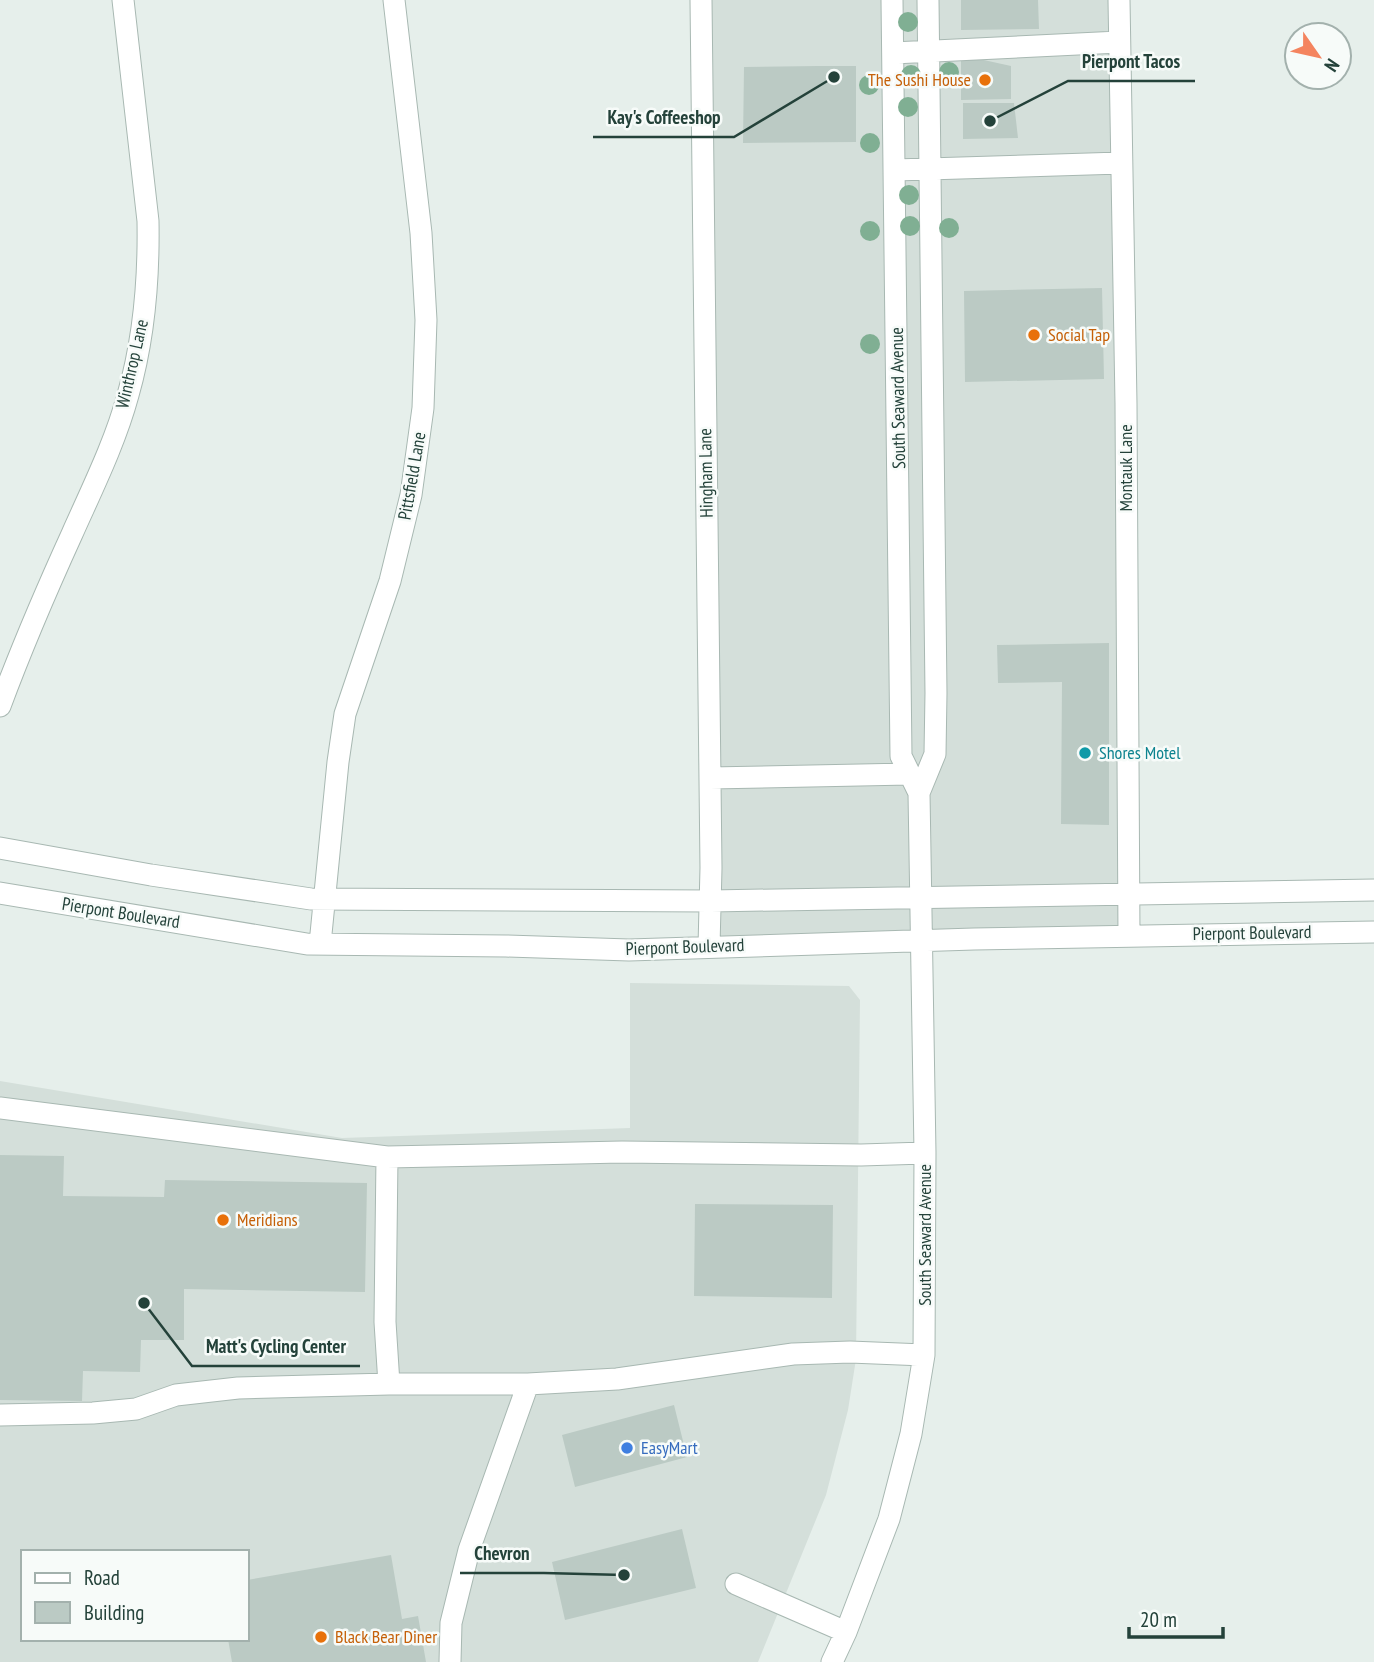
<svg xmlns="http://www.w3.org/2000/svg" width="1374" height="1662" viewBox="0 0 1374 1662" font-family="'PT Sans Narrow',sans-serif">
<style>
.built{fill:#d4dfda;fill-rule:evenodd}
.building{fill:#bbcac4}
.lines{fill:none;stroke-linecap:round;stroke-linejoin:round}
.minor-casing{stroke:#a8b8b2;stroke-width:23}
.minor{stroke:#fff;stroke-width:21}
.tree{fill:#80af93}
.food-dot{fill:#e8710a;stroke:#f7fbf9;stroke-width:2.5}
.culture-dot{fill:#0f9aa8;stroke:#f7fbf9;stroke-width:2.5}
.shop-dot{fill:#3f7fe0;stroke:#f7fbf9;stroke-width:2.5}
.labels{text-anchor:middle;stroke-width:5;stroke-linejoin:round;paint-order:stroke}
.food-label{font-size:18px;fill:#c56008;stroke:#f7fbf9;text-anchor:start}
.street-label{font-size:18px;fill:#24423a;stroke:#f7fbf9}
.culture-label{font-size:18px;fill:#0d838f;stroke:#f7fbf9;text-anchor:start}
.shop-label{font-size:18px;fill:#366cbe;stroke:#f7fbf9;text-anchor:start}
.leader{fill:none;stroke:#24423a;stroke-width:2.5}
.callout-dot{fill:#24423a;stroke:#f7fbf9;stroke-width:2.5}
.callout-label{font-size:19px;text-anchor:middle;font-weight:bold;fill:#24423a;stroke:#f7fbf9;stroke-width:5;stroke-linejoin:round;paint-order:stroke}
</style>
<rect width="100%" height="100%" fill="#e6efeb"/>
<path class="built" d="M701,0H1118L1129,936L709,946Z
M630,983L849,986L860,1000L856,1359L848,1410L826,1495L758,1662H0V1081L342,1138L630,1128ZM23,1552H247V1639H23Z"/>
<path class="building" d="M961,0H1038L1039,29L961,30Z
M961,55L1011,66V99L961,100Z
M818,66H856V142L743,143L744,67Z
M963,103H1014L1018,138L963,139Z
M1102,288L1104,379L965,382L964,291Z
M1109,643V825L1061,824L1062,682L998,683L997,645Z
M0,1155L64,1156L63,1196L164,1197L165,1180L367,1183L365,1292L184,1289V1340H141L140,1372L83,1371L82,1401L0,1400Z
M695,1204L833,1205L832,1298L694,1296Z
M674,1405L687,1457L575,1487L562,1435Z
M682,1529L696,1588L565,1620L552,1562Z
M391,1555L402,1619L418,1616L426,1662H232L228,1639H247V1580Z"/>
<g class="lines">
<g class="minor-casing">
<path id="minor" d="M701,0L711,868L709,946
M892,0L901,756L919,793
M1119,0L1126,403L1129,936
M893,53L1119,42
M895,170L1121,163
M0,706C22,647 46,591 72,534C92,489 115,443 128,395C144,339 149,279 148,221L123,0
M710,778L909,774
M0,848L151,875L311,899L711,901L1374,890
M0,893L307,944L506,946L629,950L974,939L1374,932
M320,944L338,762L345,714L390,581L411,495L423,408L426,320L421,233L394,0
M0,1108L387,1157
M389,1384L385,1322L387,1157L622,1152L861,1155L925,1153
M0,1415L93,1413L136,1409L176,1395L238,1388L389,1384H528L617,1379L793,1354L850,1352L924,1355
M736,1584L846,1632
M450,1662L451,1623L469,1550L528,1384
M832,1662L846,1632L889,1519L911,1434L924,1355L925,1153L919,793L935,754L936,693L928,0"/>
</g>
<use href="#minor" class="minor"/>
</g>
<g class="tree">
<circle cx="908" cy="22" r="10"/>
<circle cx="949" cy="72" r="10"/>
<circle cx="911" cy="75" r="10"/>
<circle cx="869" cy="85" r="10"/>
<circle cx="908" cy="107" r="10"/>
<circle cx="870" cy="143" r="10"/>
<circle cx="909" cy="195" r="10"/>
<circle cx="910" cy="226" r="10"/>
<circle cx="949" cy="228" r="10"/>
<circle cx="870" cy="231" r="10"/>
<circle cx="870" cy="344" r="10"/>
</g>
<g class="food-dot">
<circle cx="985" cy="80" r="7"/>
<circle cx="1034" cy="335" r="7"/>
<circle cx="223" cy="1220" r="7"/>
<circle cx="321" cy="1637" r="7"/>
</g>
<circle class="culture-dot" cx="1085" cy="753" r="7"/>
<circle class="shop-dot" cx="627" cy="1448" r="7"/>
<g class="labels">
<g class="food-label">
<text x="971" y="86" text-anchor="end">The Sushi House</text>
<text x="1048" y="341">Social Tap</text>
<text x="237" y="1226">Meridians</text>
<text x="335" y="1643">Black Bear Diner</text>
</g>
<g class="street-label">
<text transform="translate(132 364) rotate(-77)" y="6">Winthrop Lane</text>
<text transform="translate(898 398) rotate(-91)" y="6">South Seaward Avenue</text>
<text transform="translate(1126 468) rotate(-90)" y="6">Montauk Lane</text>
<text transform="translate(706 473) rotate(-91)" y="6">Hingham Lane</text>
<text transform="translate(412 476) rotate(-80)" y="6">Pittsfield Lane</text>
<text transform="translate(121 913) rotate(9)" y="6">Pierpont Boulevard</text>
<text transform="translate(1252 933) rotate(-1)" y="6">Pierpont Boulevard</text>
<text transform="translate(685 947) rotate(-2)" y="6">Pierpont Boulevard</text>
<text transform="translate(925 1235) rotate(-90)" y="6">South Seaward Avenue</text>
</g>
<g class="culture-label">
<text x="1099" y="759">Shores Motel</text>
</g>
<g class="shop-label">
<text x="641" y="1454">EasyMart</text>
</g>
</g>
<path class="leader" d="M990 121L1068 81H1195M834 77L734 137H593M144 1303L192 1366H360M624 1575L544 1573H460"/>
<g class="callout-dot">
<circle cx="990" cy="121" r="7"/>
<circle cx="834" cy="77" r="7"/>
<circle cx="144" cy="1303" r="7"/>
<circle cx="624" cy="1575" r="7"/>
</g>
<g class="callout-label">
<text x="1131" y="68">Pierpont Tacos</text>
<text x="664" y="124">Kay's Coffeeshop</text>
<text x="276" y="1353">Matt's Cycling Center</text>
<text x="502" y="1560">Chevron</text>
</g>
<rect x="21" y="1550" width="228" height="91" fill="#f7fbf9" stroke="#a3b1ad" stroke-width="2"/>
<rect x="35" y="1573" width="35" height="10" fill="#ffffff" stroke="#a3b1ad" stroke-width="2"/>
<text x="84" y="1585" font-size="21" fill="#24423a">Road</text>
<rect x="35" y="1602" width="35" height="21" fill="#bbcac4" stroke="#a3b1ad" stroke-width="2"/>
<text x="84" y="1620" font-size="21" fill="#24423a">Building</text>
<g transform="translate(1318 56) rotate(124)"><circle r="33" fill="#f7fbf9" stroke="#a3b1ad" stroke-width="2"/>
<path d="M0-5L12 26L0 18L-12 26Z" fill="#f4845f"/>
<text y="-10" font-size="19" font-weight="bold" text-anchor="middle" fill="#24423a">N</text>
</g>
<path d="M1129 1627v10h94v-10" fill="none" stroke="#24423a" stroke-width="3.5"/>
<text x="1140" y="1627" font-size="21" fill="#24423a" stroke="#f7fbf9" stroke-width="5" paint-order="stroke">20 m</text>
</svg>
